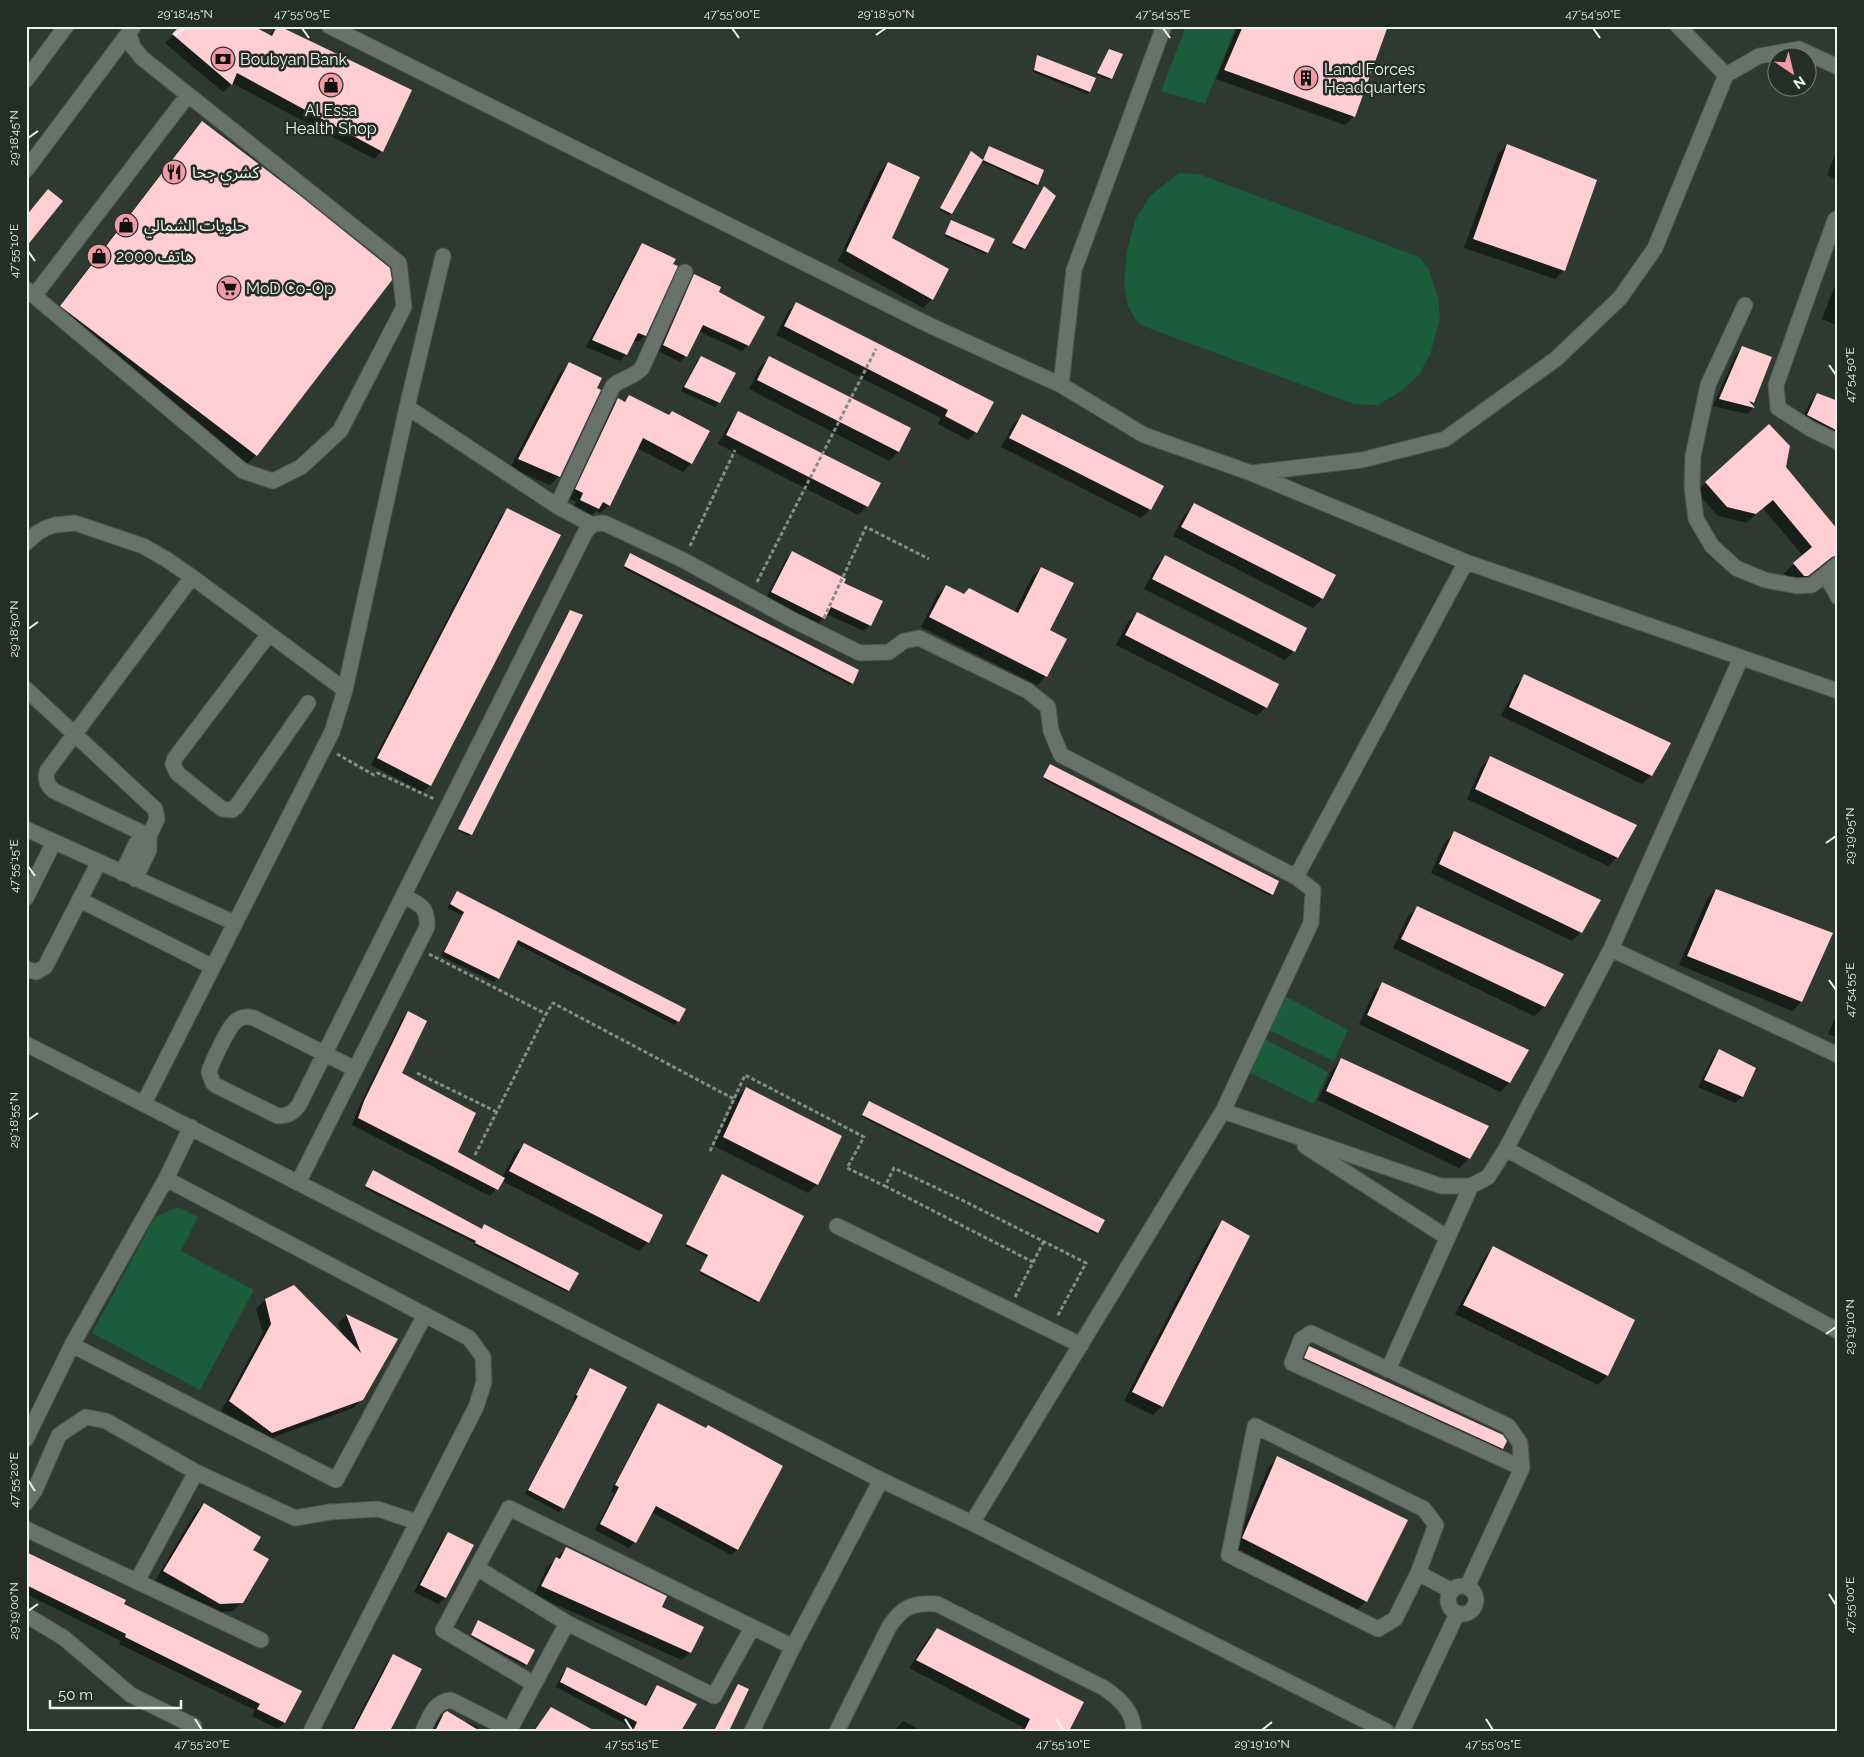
<svg xmlns="http://www.w3.org/2000/svg" width="1864" height="1757" viewBox="0 0 1864 1757" font-family="Raleway,'Noto Sans Arabic',sans-serif">
<style>
.green{fill:#1a5c3b}
.shadow{fill:#0007}
.building{fill:#feced3}
.lines{fill:none;stroke-linecap:round;stroke-linejoin:round}
.minor-casing{stroke:#4d5751;stroke-width:17}
.path{stroke:#848e87;stroke-width:3;stroke-dasharray:4 2.5;stroke-linecap:butt}
.minor{stroke:#66726a;stroke-width:15}
.ticks{fill:none;stroke:#eef5f0;stroke-width:2}
.labels{text-anchor:middle;stroke-width:5;stroke-linejoin:round;paint-order:stroke}
.poi-label{font-size:16px;fill:#eef5f0;stroke:#242e27;text-anchor:start}
.neatline{fill:none;stroke:#eef5f0;stroke-width:2}
.ticks-label{font-size:12px;text-anchor:middle;fill:#eef5f0}
</style>
<rect width="100%" height="100%" fill="#2d3931"/>
<path class="green" d="M1186,26H1236L1205,104L1161,91Z
M1179,173L1199,174L1419,257L1429,270L1438,297L1440,318L1431,352L1419,375L1400,392L1378,405L1354,404L1151,329L1137,322L1128,306L1124,283L1127,251L1135,220L1150,196Z
M1285,996L1348,1030L1334,1061L1267,1029Z
M1265,1039L1328,1072L1314,1104L1246,1071Z
M178,1207L198,1217L181,1251L254,1290L200,1390L92,1333L155,1217Z"/>
<path class="shadow" d="M182,26L268,36L277,27L382,151L374,159L232,83L223,92L165,43Z
M1238,26H1385L1354,116L1345,125L1216,79Z
M1108,53L1111,78L1109,80L1096,75Z
M1038,56L1094,79L1089,92L1087,94L1033,72Z
M202,123L256,455L247,464L52,315L193,132Z
M1507,145L1564,270L1555,279L1464,248L1498,154Z
M989,147L1037,184L1035,186L981,161L951,213L949,215L939,210L970,154L971,152L982,161Z
M1838,147V180L1827,175Z
M888,163L890,239L932,299L923,308L838,261L879,172Z
M1042,190L1054,196L1022,250L1012,245Z
M951,222L987,252L985,254L944,236Z
M643,245L677,266L645,336L638,342L633,340L626,354L620,361L586,347L636,252Z
M694,275L717,293L748,345L742,351L698,331L686,356L680,362L658,351L688,281Z
M1838,278V326L1822,319Z
M796,304L992,403L976,432L968,440L938,424L941,418L776,335L788,312Z
M1742,347L1753,402L1751,405L1753,408L1747,414L1713,406L1736,354Z
M702,357L719,402L715,407L681,391L697,361Z
M769,358L910,429L898,452L889,461L749,389L760,367Z
M569,364L559,476L550,485L510,468L560,373Z
M1817,395L1838,403V442L1801,422L1810,402Z
M629,397L668,416L691,463L683,472L637,448L609,505L600,513L596,511L590,517L572,508L576,502L568,498L609,408L618,400L623,403Z
M739,413L867,506L858,515L718,444L730,422Z
M1022,415L1150,509L1141,518L1001,447L1013,425Z
M1769,426L1785,468L1838,532V558L1830,564L1822,565L1798,584L1794,585L1784,573L1803,556L1763,508L1746,523L1718,516L1696,492Z
M1194,505L1322,599L1313,608L1173,536L1185,514Z
M508,509L430,785L423,792L371,765L501,516Z
M792,553L842,583L870,625L864,631L826,614L818,625L766,598L786,559Z
M629,556L852,683L850,685L623,568Z
M1165,557L1294,651L1285,660L1144,589L1156,566Z
M1041,568L1048,631L1046,676L1037,685L921,627L937,595L946,586L964,595L1014,613L1032,577Z
M568,613L581,616L469,836L458,831Z
M1137,613L1266,707L1257,716L1116,645L1128,622Z
M1525,676L1651,775L1642,784L1501,716L1516,685Z
M1490,758L1617,857L1608,866L1467,799L1481,767Z
M1049,767L1272,894L1270,896L1043,779Z
M1455,833L1581,932L1572,941L1431,873L1445,842Z
M1716,890L1801,1002L1792,1011L1679,965L1707,899Z
M457,893L684,1009L678,1021L674,1025L515,943L498,978L494,982L441,956L462,915L447,908Z
M1417,907L1562,975L1544,1007L1534,1016L1393,948L1408,916Z
M1383,983L1527,1051L1509,1083L1500,1092L1359,1024L1374,992Z
M1838,1011V1038L1828,1034Z
M409,1012L401,1074L456,1152L502,1177L515,1153L524,1144L662,1215L648,1242L639,1251L502,1181L490,1196L352,1125L358,1109L402,1019Z
M1719,1051L1755,1069L1742,1097L1735,1103L1698,1087L1713,1057Z
M1342,1059L1487,1127L1469,1158L1459,1168L1318,1100L1333,1068Z
M746,1088L817,1184L808,1193L714,1146L737,1097Z
M868,1105L1097,1232L1096,1234L862,1117Z
M373,1172L481,1230L568,1290L567,1292L474,1245L475,1243L364,1188Z
M720,1178L758,1301L757,1303L699,1273L707,1257L685,1246Z
M1222,1222L1162,1406L1153,1415L1124,1401L1213,1231Z
M1494,1248L1633,1321L1607,1376L1598,1385L1455,1314L1485,1257Z
M265,1300L343,1337L338,1323L347,1315L396,1340L362,1399L353,1408L263,1441L221,1411L263,1333L256,1309Z
M1309,1348L1502,1448L1500,1450L1303,1360Z
M591,1370L563,1508L559,1512L525,1494L575,1400L573,1399L586,1374Z
M659,1404L781,1466L737,1550L731,1555L651,1512L635,1542L629,1548L595,1530L614,1493L611,1491L653,1410Z
M1278,1458L1366,1601L1357,1610L1234,1547L1269,1467Z
M204,1504L252,1550L242,1602L232,1611L210,1613L155,1581L195,1513Z
M449,1533L472,1545L445,1598L438,1604L414,1592L442,1540Z
M567,1548L660,1607L690,1652L682,1660L534,1595L548,1566Z
M26,1553L122,1604L300,1692L284,1723L278,1729L252,1716L255,1710L119,1644L121,1641L26,1594Z
M477,1624L526,1664L525,1666L470,1637Z
M938,1629L1067,1731H1021L1023,1727L909,1668L929,1637Z
M393,1656L388,1731H351L387,1662Z
M567,1669L644,1707L652,1692L657,1687L680,1731H631L633,1728L556,1687L562,1674Z
M551,1709L592,1731H532Z
M444,1714L465,1723L467,1722L478,1727L476,1731H433L437,1721Z
M903,1721L922,1731H894Z"/>
<path class="building" d="M180,26H253L272,36L277,26H279L412,90L383,152L237,73L232,85L172,34Z
M1243,26H1388L1355,117L1224,70Z
M1109,49L1123,54L1112,79L1097,73Z
M1037,55L1096,78L1090,92L1034,70Z
M202,121L298,194L390,268L392,280L257,456L60,306Z
M1507,144L1597,180L1565,271L1473,239Z
M989,146L1044,170L1038,185L983,160Z
M971,151L983,160L952,214L940,208Z
M888,162L920,177L892,238L949,269L933,300L846,251Z
M1044,186L1056,196L1025,249L1012,243Z
M48,189L63,201L26,247V216Z
M951,220L995,239L988,253L945,234Z
M642,243L676,259L673,264L678,266L646,336L638,333L627,355L592,340Z
M694,274L721,287L719,292L765,317L749,346L703,325L687,357L663,345Z
M796,302L994,402L977,433L945,416L948,410L784,326Z
M1742,346L1772,357L1754,403L1749,401L1755,408L1719,399Z
M701,356L736,373L720,403L684,387Z
M769,356L911,428L899,452L757,380Z
M569,362L602,378L597,388L601,390L560,477L518,459Z
M1817,393L1838,401V431L1807,415Z
M629,395L669,415L672,411L710,431L692,464L643,438L610,506L603,502L599,509L580,500L583,493L575,489L618,398L625,402Z
M738,411L881,483L868,507L726,435Z
M1022,414L1164,486L1151,510L1009,438Z
M1769,424L1790,446L1786,467L1838,530V555L1832,557L1808,576H1804L1793,563L1812,547L1773,500L1756,514L1727,507L1705,482Z
M1194,503L1336,575L1323,599L1181,527Z
M507,508L561,535L431,786L377,758Z
M792,551L846,579L844,583L883,601L871,626L831,607L825,619L771,592Z
M630,553L859,670L853,684L624,566Z
M1165,555L1307,628L1295,652L1152,579Z
M1041,567L1074,583L1050,630L1067,639L1047,677L929,617L946,585L964,594L969,588L1018,613Z
M570,610L583,615L472,835L458,829Z
M1137,612L1279,684L1267,708L1125,635Z
M1524,674L1671,743L1652,776L1509,707Z
M1490,756L1637,825L1618,858L1475,789Z
M1050,764L1279,881L1273,895L1043,777Z
M1454,831L1601,900L1582,933L1439,864Z
M1716,889L1833,933L1802,1002L1687,956Z
M457,891L686,1009L679,1022L518,940L499,979L444,952L464,912L450,904Z
M1417,906L1564,974L1545,1007L1401,939Z
M1382,982L1529,1050L1510,1083L1367,1015Z
M408,1011L427,1021L402,1073L476,1113L458,1152L505,1178L498,1190L358,1118L364,1101Z
M1719,1049L1756,1068L1743,1097L1704,1080Z
M1341,1058L1489,1126L1470,1159L1326,1091Z
M746,1087L842,1136L818,1185L723,1137Z
M869,1101L1105,1220L1098,1233L862,1115Z
M524,1143L663,1215L649,1243L509,1171Z
M373,1170L482,1229L484,1224L579,1273L569,1291L475,1243L476,1241L365,1186Z
M722,1174L804,1216L759,1302L700,1271L708,1255L686,1244Z
M1222,1220L1250,1236L1163,1407L1132,1392Z
M1493,1246L1635,1320L1608,1376L1463,1305Z
M294,1285L361,1353L346,1314L398,1339L363,1400L272,1433L229,1401L271,1324L265,1299Z
M1309,1346L1503,1435L1507,1441L1503,1449L1304,1358Z
M590,1368L627,1387L564,1509L528,1490L578,1396L576,1395Z
M658,1403L706,1428L708,1425L783,1466L738,1550L656,1506L636,1543L600,1524L619,1487L615,1485Z
M1277,1456L1408,1520L1367,1602L1242,1538Z
M204,1503L261,1537L253,1550L269,1559L243,1603L220,1604L163,1571Z
M448,1532L474,1545L446,1598L420,1585Z
M566,1547L667,1596L662,1607L704,1627L691,1653L541,1586L556,1557L560,1559Z
M26,1552L126,1600L124,1604L302,1691L285,1723L257,1709L260,1704L125,1637L126,1634L26,1585Z
M478,1620L535,1650L527,1665L471,1635Z
M937,1628L1084,1702L1069,1731H1024L1030,1719L916,1660Z
M393,1654L422,1669L390,1731H353Z
M567,1667L646,1706L657,1685L697,1704L681,1731H633L637,1722L560,1682Z
M738,1684L749,1689L729,1731H714Z
M551,1707L595,1731H534Z
M447,1711L480,1731H435L444,1713Z"/>
<g class="lines">
<g class="minor-casing">
<path id="minor" d="M329,26L931,326L1061,385L1144,435L1251,473L1466,562L1838,691
M1678,26L1726,75
M26,80L66,26
M26,170L133,27
M1838,218L1835,220L1776,385L1778,408L1811,429L1838,442
M26,289L243,471L273,481L301,467L340,431L404,307L399,263L142,58L133,47L129,34
M34,296L188,95
M1745,305L1708,385L1693,456L1692,487L1696,519L1712,546L1736,568L1765,580L1797,586L1812,585L1838,564
M1061,385L1074,270L1164,26
M407,407L557,506L592,525
M1252,473L1362,460L1445,439L1556,359L1620,298L1655,248L1726,75L1759,56L1799,49L1838,67
M557,506L613,386C622,378 633,378 642,368L685,272
M26,543L37,533L46,528L55,525L75,523L143,546L166,559L192,577L345,690
M1826,575L1838,597
M269,634L175,758L173,764L177,773L222,809L232,810L236,807L308,703
M26,689L155,809L157,819L149,836V850L135,879
M26,829L235,923
M149,836L54,791C47,785 45,780 47,771L192,577
M122,873L136,844L149,836
M1296,877L1466,562
M26,898L54,842
M80,900L213,967
M1611,949L1838,1055
M26,969L36,972L45,967L99,862
M26,1044L881,1480L972,1523L1386,1731
M355,1069L254,1018C247,1016 241,1016 235,1022C228,1028 212,1062 209,1072L213,1083L217,1086L278,1116C288,1116 293,1113 299,1105C394,914 489,724 585,533C590,525 595,523 604,523L683,560L789,618L860,653L889,652L904,641L919,638L1028,691L1048,707L1051,731L1061,755L1296,877L1313,890L1311,923L1223,1111L972,1523
M144,1103L332,732L345,690L407,407L443,256
M1223,1111L1441,1186H1471L1488,1177L1506,1149L1611,949L1741,658
M1305,1146L1448,1238
M1506,1149L1838,1331
M166,1179L469,1338L483,1357L484,1382L476,1407L311,1731
M299,1181L427,927C428,907 420,904 403,896
M837,1226L1081,1345
M72,1345L336,1480L425,1315
M1388,1370L1471,1186
M1255,1426L1424,1509L1436,1525L1418,1573L1395,1619L1378,1629L1229,1555Z
M26,1439L72,1345L166,1179L191,1127
M26,1503L35,1490L59,1435L86,1417L106,1421L196,1472L295,1518L330,1512L378,1509L417,1522
M26,1529L261,1640
M477,1568L567,1623L714,1696L752,1628
M1418,1573L1452,1591
M137,1581L196,1472
M1448 1600a14 14 0 1 1 28 0a14 14 0 1 1-28 0Z
M1467,1587L1522,1468L1520,1443L1508,1426L1311,1333L1301,1340L1292,1363L1522,1468
M26,1615L64,1638L131,1695L194,1726
M534,1684L443,1630L509,1508L793,1647
M423,1731C430,1716 434,1702 451,1700L510,1730
M509,1731L567,1623
M752,1731L793,1647L881,1480
M837,1731L889,1627C902,1607 913,1602 937,1604L1104,1688C1120,1699 1133,1711 1134,1731
M1402,1731L1457,1614"/>
</g>
<path class="path" d="M690,546L735,450
M757,582L876,349
M824,618L866,527L929,559
M337,754L374,775L378,773L434,799
M429,954L546,1014L553,1003L734,1099
M417,1073L497,1112
M710,1151L745,1075L864,1137L847,1168L885,1186L894,1168L964,1201L1086,1263L1057,1317
M475,1155L546,1014
M885,1186L1033,1262
M1015,1297L1044,1241"/>
<use href="#minor" class="minor"/>
</g>
<path class="ticks" d="M302,28L309,38M732,28L739,38M1163,28L1170,38M1593,28L1600,38M175,35L185,28M876,35L886,28M28,138L38,131M28,251L35,261M1829,365L1836,375M28,629L38,622M1826,843L1836,836M28,866L35,876M1829,980L1836,990M28,1120L38,1113M1826,1334L1836,1327M28,1480L35,1491M1829,1594L1836,1605M28,1611L38,1604M195,1719L202,1730M625,1719L632,1730M1056,1719L1063,1730M1486,1719L1493,1730M1262,1730L1272,1722"/>
<defs>
<g id="bank-disc" transform="scale(1.25)"><circle r="9.5" fill="#f49aa6" stroke="#242e27"/><path d="M-6-4H6V4H-6ZM0-2.3a2.3 2.3 0 1 0 0 4.6a2.3 2.3 0 1 0 0-4.6Z" fill="#111"/></g>
<g id="building-disc" transform="scale(1.25)"><circle r="9.5" fill="#f49aa6" stroke="#242e27"/><path d="M-4-6H4V6H1V3H-1V6H-4ZM-2.5-4.3h1.7v1.8h-1.7ZM.8-4.3h1.7v1.8H.8ZM-2.5-1h1.7V.8h-1.7ZM.8-1h1.7V.8H.8Z" fill="#111"/></g>
<g id="shop-disc" transform="scale(1.25)"><circle r="9.5" fill="#f49aa6" stroke="#242e27"/><path d="M-5-2.5h2.3a2.7 3.5 0 0 1 5.4 0H5L5.5 6h-11ZM-1.5-2.5h3a1.5 2.3 0 0 0-3 0Z" fill="#111"/></g>
<g id="restaurant-disc" transform="scale(1.25)"><circle r="9.5" fill="#f49aa6" stroke="#242e27"/><path d="M-5-6h1v4h1v-4h1v4h1v-4h1v5L-1.5 .5V6h-2V.5L-5-1ZM5-6V6H3V1.5H1.5Q1.5-4 5-6Z" fill="#111"/></g>
<g id="supermarket-disc" transform="scale(1.25)"><circle r="9.5" fill="#f49aa6" stroke="#242e27"/><path d="M-6-5.5h2.5l.6 2H6L4.5 2H-2.5L-4.4-4H-6ZM-1.5 3.2a1.3 1.3 0 1 0 .1 0ZM3 3.2a1.3 1.3 0 1 0 .1 0Z" fill="#111"/></g>
</defs>
<g fill-rule="evenodd">
<use href="#bank-disc" x="223" y="59"/>
<use href="#building-disc" x="1306" y="78"/>
<use href="#shop-disc" x="331" y="85"/>
<use href="#restaurant-disc" x="174" y="172"/>
<use href="#shop-disc" x="126" y="225"/>
<use href="#shop-disc" x="99" y="256"/>
<use href="#supermarket-disc" x="229" y="288"/>
</g>
<g class="labels">
<g class="poi-label">
<text x="240" y="65">Boubyan Bank</text>
<text x="1324" y="75">Land Forces<tspan x="1324" dy="18">Headquarters</tspan></text>
<text x="331" y="116" text-anchor="middle">Al Essa<tspan x="331" dy="18">Health Shop</tspan></text>
<text x="192" y="178">كشري جحا</text>
<text x="144" y="231">حلويات الشمالي</text>
<text x="116" y="262">هاتف 2000</text>
<text x="246" y="294">MoD Co-Op</text>
</g>
</g>
<rect width="1864" height="1757" fill="none" stroke="#242e27" stroke-width="55"/>
<g transform="translate(1792 72) rotate(145)"><circle r="24" fill="#242e27" stroke="#757e77"/>
<path d="M0-4L9 19L0 12L-9 19Z" fill="#f49aa6"/>
<text y="-8" font-size="14" font-weight="bold" text-anchor="middle" fill="#eef5f0">N</text>
</g>
<path d="M50 1700v8h131v-8" fill="none" stroke="#eef5f0" stroke-width="2.5"/>
<text x="58" y="1700" font-size="15" fill="#eef5f0" stroke="#242e27" stroke-width="4" paint-order="stroke">50 m</text>
<rect x="28" y="28" width="1808" height="1702" class="neatline"/>
<g class="ticks-label">
<text x="185" y="18">29°18'45"N</text>
<text x="302" y="18">47°55'05"E</text>
<text x="732" y="18">47°55'00"E</text>
<text x="886" y="18">29°18'50"N</text>
<text x="1163" y="18">47°54'55"E</text>
<text x="1593" y="18">47°54'50"E</text>
<text transform="translate(14 138) rotate(-90)" y="4">29°18'45"N</text>
<text transform="translate(14 251) rotate(-90)" y="4">47°55'10"E</text>
<text transform="translate(1850 375) rotate(-90)" y="4">47°54'50"E</text>
<text transform="translate(14 629) rotate(-90)" y="4">29°18'50"N</text>
<text transform="translate(1850 836) rotate(-90)" y="4">29°19'05"N</text>
<text transform="translate(14 866) rotate(-90)" y="4">47°55'15"E</text>
<text transform="translate(1850 990) rotate(-90)" y="4">47°54'55"E</text>
<text transform="translate(14 1120) rotate(-90)" y="4">29°18'55"N</text>
<text transform="translate(1850 1327) rotate(-90)" y="4">29°19'10"N</text>
<text transform="translate(14 1480) rotate(-90)" y="4">47°55'20"E</text>
<text transform="translate(1850 1605) rotate(-90)" y="4">47°55'00"E</text>
<text transform="translate(14 1611) rotate(-90)" y="4">29°19'00"N</text>
<text x="202" y="1748">47°55'20"E</text>
<text x="632" y="1748">47°55'15"E</text>
<text x="1063" y="1748">47°55'10"E</text>
<text x="1262" y="1748">29°19'10"N</text>
<text x="1493" y="1748">47°55'05"E</text>
</g>
</svg>
